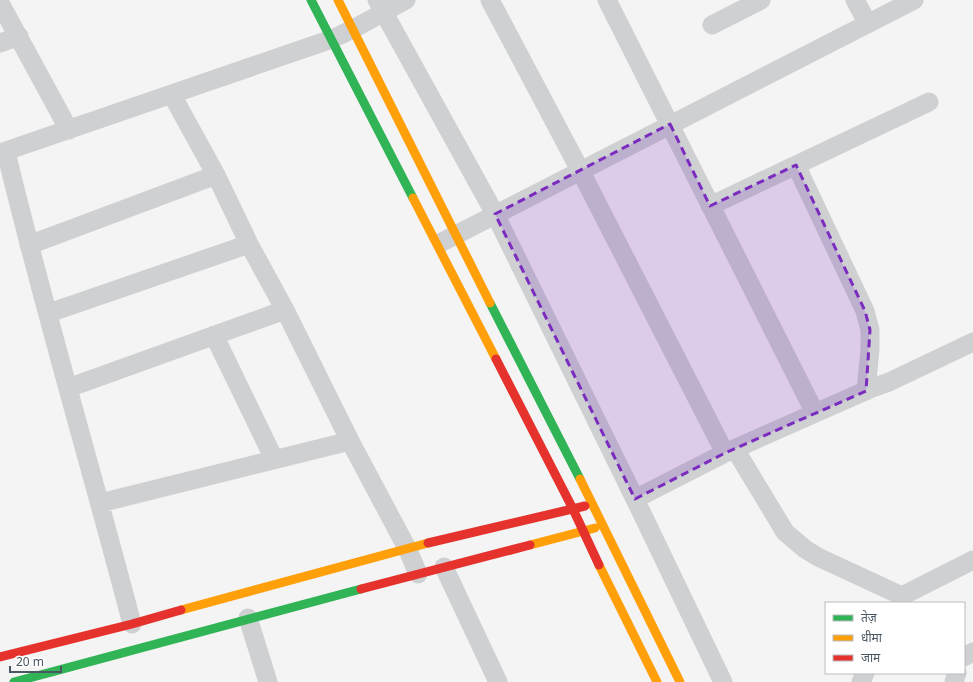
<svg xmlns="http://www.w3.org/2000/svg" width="973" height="682" viewBox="0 0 973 682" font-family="'Noto Sans','Noto Sans Devanagari',sans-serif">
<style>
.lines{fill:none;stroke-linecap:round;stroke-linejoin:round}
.street{stroke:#ced0d2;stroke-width:19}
.fast{stroke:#30b455;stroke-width:9}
.slow{stroke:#ff9f0a;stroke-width:9}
.jam{stroke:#e5322d;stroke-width:9}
.marked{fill:#7b2cbf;fill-opacity:0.2;stroke:#7b2cbf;stroke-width:3;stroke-dasharray:8 5;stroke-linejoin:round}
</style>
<rect width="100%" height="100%" fill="#f4f4f4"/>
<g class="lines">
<path class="street" d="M377,0L495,214L635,499L723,682
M490,0L580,170L725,453
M607,0L815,413
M855,0L868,24
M0,3L69,130
M712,25L761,0
M0,43L19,36
M172,95L216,175L249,244L285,310L350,441L408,550L418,574
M6,152C44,310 91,467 132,624
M0,153L332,39L353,29L406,0
M796,165L865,311L870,330V349L866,391
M710,206L929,102
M442,242L914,0
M29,245L216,175
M49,313L249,244
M214,335L274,459
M68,388L285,310
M735,449L785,532L805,549L818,557L902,596L973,560
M635,499L725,453L872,388L889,382L973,342
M100,503L350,441
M444,567L498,682
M248,618L268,682
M964,657L973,652
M861,682L865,673
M954,682L957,673"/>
<path class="fast" d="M311,0L413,198
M490,303L580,479
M14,682L361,589"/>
<path class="slow" d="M338,0L490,303
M413,198L496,359
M580,479L680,682
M530,545L595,528
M599,565L657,682
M181,610L428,543"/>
<path class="jam" d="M496,359L573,509L599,565
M428,543L585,506
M361,589L530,545
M0,657L132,624L181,610"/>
</g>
<path class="marked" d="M670,124L710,206L796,165L865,311L870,330L866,391L725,453L635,499L495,214Z"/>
<rect x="825" y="602" width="140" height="72" fill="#ffffff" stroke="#b7bbc0"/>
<rect x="833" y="615" width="20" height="6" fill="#30b455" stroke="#b7bbc0"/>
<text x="861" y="622" font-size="12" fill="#4a5661">तेज़</text>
<rect x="833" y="635" width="20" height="6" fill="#ff9f0a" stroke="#b7bbc0"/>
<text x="861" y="642" font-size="12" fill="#4a5661">धीमा</text>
<rect x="833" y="655" width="20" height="6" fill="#e5322d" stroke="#b7bbc0"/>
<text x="861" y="662" font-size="12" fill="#4a5661">जाम</text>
<path d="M10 666v6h51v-6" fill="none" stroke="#4a5661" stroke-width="2"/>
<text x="16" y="666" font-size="12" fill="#4a5661" stroke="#ffffff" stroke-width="3" paint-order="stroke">20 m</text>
</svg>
